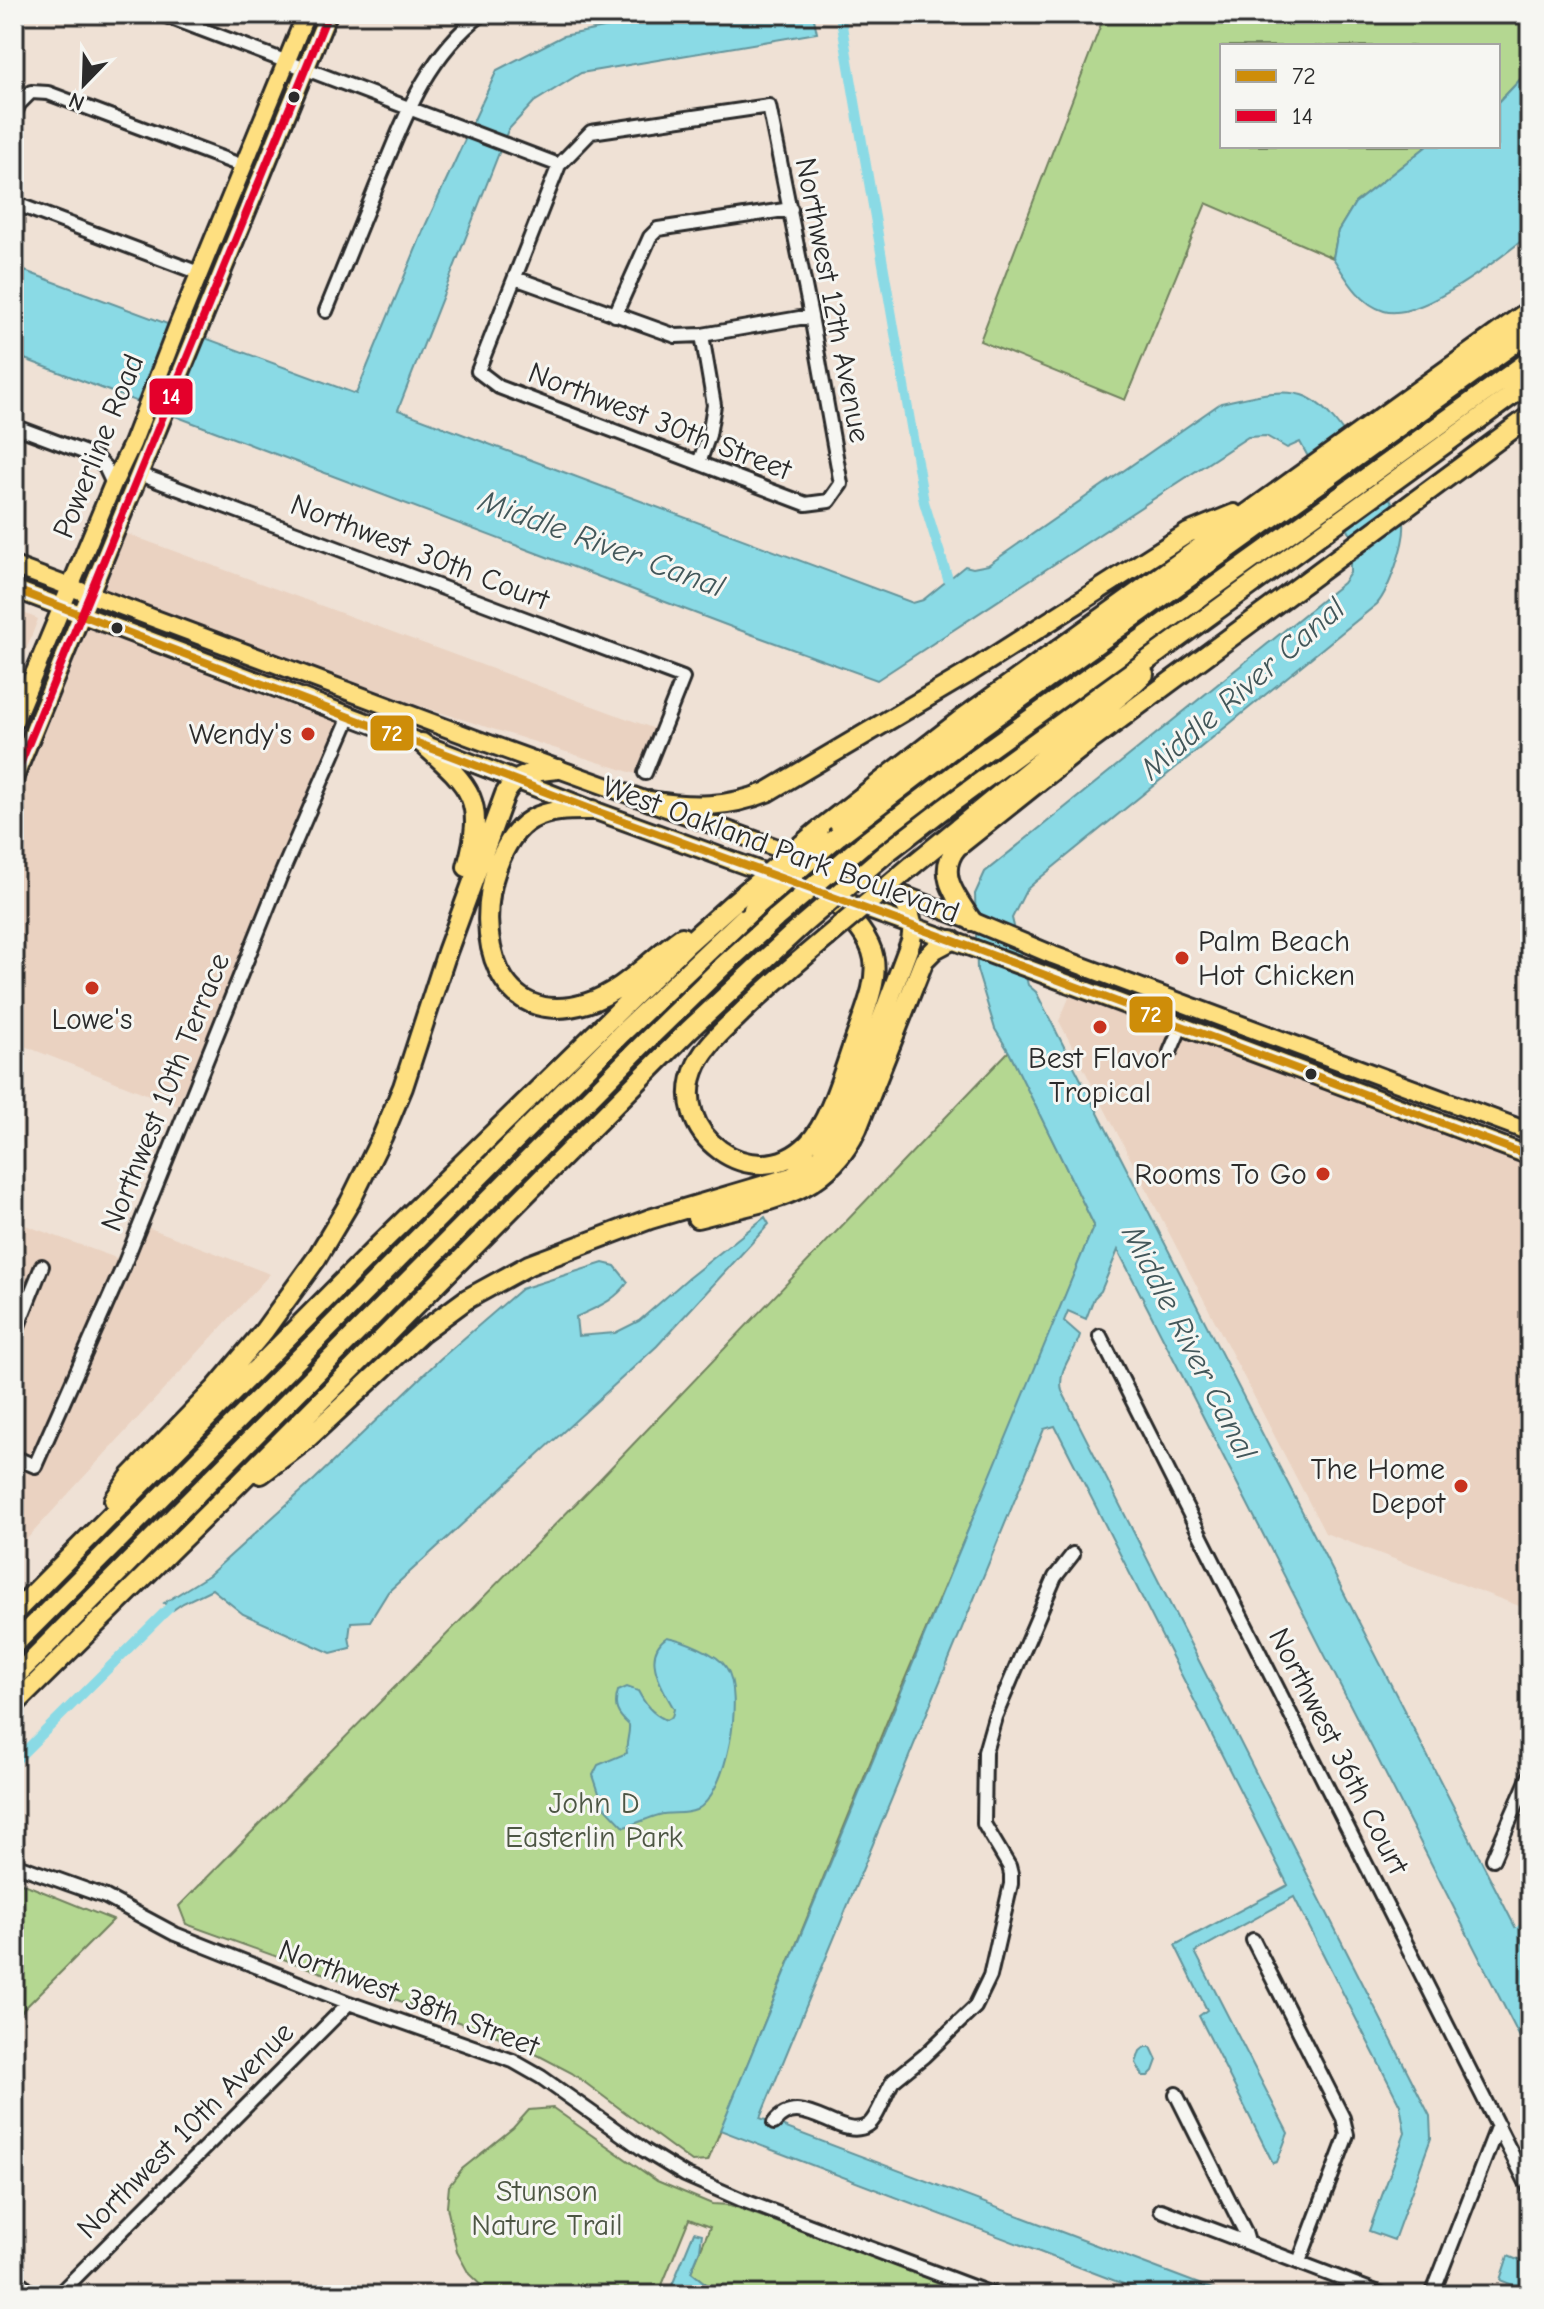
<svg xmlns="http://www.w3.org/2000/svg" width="1544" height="2309" viewBox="0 0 1544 2309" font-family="'Comic Neue',sans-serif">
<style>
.built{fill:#ead2c1}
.green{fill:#b4d791;stroke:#70815e;stroke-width:2}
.water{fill:#8adae5;stroke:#64949b;stroke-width:2}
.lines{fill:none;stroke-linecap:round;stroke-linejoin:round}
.canal{stroke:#8adae5;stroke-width:10}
.minor-casing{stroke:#2b2b2b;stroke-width:18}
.major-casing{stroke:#2b2b2b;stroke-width:22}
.highway-casing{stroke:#2b2b2b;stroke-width:24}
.minor{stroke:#f6f6f2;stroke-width:12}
.major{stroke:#fedf80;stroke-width:16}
.highway{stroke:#fedf80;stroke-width:18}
.highway-bridge-casing{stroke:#2b2b2b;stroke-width:24;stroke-linecap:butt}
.highway-bridge{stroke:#fedf80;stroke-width:18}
.bus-1-casing{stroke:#f6f6f2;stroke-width:14}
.bus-2-casing{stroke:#f6f6f2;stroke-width:14}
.bus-1{stroke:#ce8d09;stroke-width:8}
.bus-2{stroke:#e4002b;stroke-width:8}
.bus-dot{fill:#2b2b2b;stroke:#f6f6f2;stroke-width:3}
.poi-dot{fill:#c8321e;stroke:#f6f6f2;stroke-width:3}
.labels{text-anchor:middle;stroke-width:6;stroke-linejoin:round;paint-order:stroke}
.street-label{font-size:30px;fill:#2b2b2b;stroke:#f6f6f2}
.poi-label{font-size:30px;fill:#2b2b2b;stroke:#f6f6f2;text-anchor:end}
.park-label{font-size:30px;fill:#4d5644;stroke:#f6f6f2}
.water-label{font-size:32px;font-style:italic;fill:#43575a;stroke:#f6f6f2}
.line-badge{stroke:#f6f6f2;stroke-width:3}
.badge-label{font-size:22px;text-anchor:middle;font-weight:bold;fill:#fff}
</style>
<rect width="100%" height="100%" fill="#efe1d5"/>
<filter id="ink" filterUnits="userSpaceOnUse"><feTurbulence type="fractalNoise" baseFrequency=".0125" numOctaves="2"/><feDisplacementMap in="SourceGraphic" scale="16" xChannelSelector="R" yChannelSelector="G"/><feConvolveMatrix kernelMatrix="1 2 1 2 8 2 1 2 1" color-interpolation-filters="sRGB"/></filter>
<g filter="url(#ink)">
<path class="built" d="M125,533L655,729L636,774L363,688L177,1106L14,1042V798Z
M14,609L38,619L14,682Z
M1072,991L1530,1163V1610L1325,1533L1059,1021Z
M14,1221L119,1259L134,1222L270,1274L14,1553Z"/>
<path class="green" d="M1105,14H1530V69L1498,103V46H1222V146H1427L1355,203L1338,231L1333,258L1206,203L1125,400L980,341Z
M1009,1051L1094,1225L1018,1412L888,1719L708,2161L692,2162L572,2073L511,2041L186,1924L179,1906L598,1481Z
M14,1880L113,1920L19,2014L14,2012Z
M553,2108L657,2181L712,2204L730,2205L962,2290L964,2295H720L691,2272L710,2227L689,2219L658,2295H491L469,2274L457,2252L447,2207L449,2186L462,2169L513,2128L529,2110Z"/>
<path class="water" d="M676,14H813L817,33L581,73L534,102L508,130L398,410L913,603L923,600L965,566L973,568L988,565L1221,403C1246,398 1282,386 1307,397C1318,402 1327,411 1335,421C1344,432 1403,515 1404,523C1406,542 1389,590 1377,604L1035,882L1026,890L1012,918L1028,985L1036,992L1530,1956V2057L1118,1250L1101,1291L1094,1298L1086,1319L1068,1311L1064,1321L1080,1335C1074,1356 1057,1368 1062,1391L1430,2116L1431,2138L1394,2240L1369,2231L1405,2133L1400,2105L1294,1897L1195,1952L1288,2133L1277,2162L1273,2163L1199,2016L1207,2010L1175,1945L1288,1885L1055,1426L1044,1429L760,2118L1228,2295H1152L720,2130L1094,1225L1009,1052L995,1029L977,970L975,894L985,872L1343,583L1350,573V562L1358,558L1359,550L1300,442L1287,448L1266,436L1248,437L877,680L734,628L14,355V267L356,394L426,224L497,70L563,36Z
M1530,69V234C1503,256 1420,322 1384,311C1360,304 1346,278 1333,258L1338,231L1355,203L1427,146H1498V103Z
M765,1217L769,1224L657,1346L388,1592L370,1621L351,1622L349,1637L351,1648L331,1653L243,1614L212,1589L183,1603L173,1610L164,1603L209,1575L315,1479L440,1359L521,1289L603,1263L615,1266L628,1282C615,1301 597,1307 576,1317L578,1336L615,1333L639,1321L687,1279Z
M667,1637C683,1640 717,1653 726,1667C745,1694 727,1795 696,1810C685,1815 671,1812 659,1815C648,1818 636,1824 624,1827L603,1805L593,1775L598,1765L627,1753C625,1743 630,1735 629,1725C617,1714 613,1707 618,1691L627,1687L638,1691C645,1704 651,1713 666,1720L672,1717L674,1709C663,1689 640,1655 667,1637Z
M1145,2047H1151L1157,2060L1153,2071L1148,2076H1143L1136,2063L1140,2051Z
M694,2232L702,2234L700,2250L691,2272L720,2295H668Z
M1508,2256L1530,2265V2292L1500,2280Z"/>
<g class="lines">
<path class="canal" d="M840,14L924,502L952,592
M14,1762L169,1608
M1508,1941L1530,1922
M14,2294L15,2295"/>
<g class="minor-casing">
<path id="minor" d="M161,14L559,165
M769,106L811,316L841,484L829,501L806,504L499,387L478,371L559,165L591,132Z
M14,115L19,104L31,92L48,93L243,166
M14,203L199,273
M515,278L676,336L702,335L811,316
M326,311C343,269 360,227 377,185C403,122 425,57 482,14
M615,315L650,237L658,229L791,209
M14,426L94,456L105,467L113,484
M699,463L709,435L714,405L702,335
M139,474L683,678L645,773
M1170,1052L1181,1026
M14,1336L42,1266
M1100,1336L1530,2190
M14,1457L35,1466L124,1265L280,877L350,716
M1493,1859L1530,1774
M14,1864L106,1897L175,1934L349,2003L513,2061L541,2077L644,2150L685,2175L742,2200L994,2295
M1253,1940L1343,2118L1347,2135L1299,2262
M1176,2094L1245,2232L1248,2242
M774,2123C802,2088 840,2143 868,2125C878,2118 885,2093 893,2081L924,2056L975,2007L990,1976L1011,1884V1874L1009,1866L984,1824L985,1752L995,1717L1055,1577L1073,1554
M1161,2210L1384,2295
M14,2276L32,2295
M58,2295L349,2003
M1432,2295L1498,2125"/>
</g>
<g class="major-casing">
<path id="major" d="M14,566L473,738L816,862L972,921L1053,955L1530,1132
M14,589L385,729L593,810L962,944L1530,1156
M14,722L113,484L132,444L178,325L306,14
M14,779L328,14"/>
</g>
<g class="highway-casing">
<path id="highway" d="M422,743C471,787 486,799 467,867
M650,801C691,808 728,808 767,792L970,672L1188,533L1234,514
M593,810C572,810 551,809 532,819C514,829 504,848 497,867C473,934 496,1031 587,1003C625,991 650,959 682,937
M819,830L963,718L1530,310
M838,836L974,732L1530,332
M862,845L972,761L1530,360
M885,854L942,810L1530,382
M914,864L1126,691L1144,674
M972,921C957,898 935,873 957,847L1086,744L1530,416
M826,938C795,964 764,990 736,1018C721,1032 706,1046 697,1064C664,1133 754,1198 808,1144C831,1121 845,1065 857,1034C884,962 884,950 829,896
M697,1218C764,1200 824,1199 857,1129L924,960L935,949L952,940
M261,1474L306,1440L422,1332L467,1299L529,1265L650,1219L792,1177L821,1157L841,1127L911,941C915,921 909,906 895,891
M114,1500L130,1477L216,1388L264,1331L316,1259L350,1202L382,1137L403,1087L447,952L505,794C517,773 536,771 558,769
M14,1613L379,1245L686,945L734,902
M14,1645L621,1034L753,909
M14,1678L646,1041L723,966L776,918
M14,1705L238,1484L689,1030L801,926"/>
</g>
<use href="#minor" class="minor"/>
<use href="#major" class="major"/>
<use href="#highway" class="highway"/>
<g class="highway-bridge-casing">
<path id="highway-bridge" d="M734,902L819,830
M753,909L838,836
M776,918L862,845
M801,926L885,854
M826,938L914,864"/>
</g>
<use href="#highway-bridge" class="highway-bridge"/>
<g class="bus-1-casing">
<path id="bus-1" d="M14,589L593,810L962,944L1530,1156"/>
</g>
<g class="bus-2-casing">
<path id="bus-2" d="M14,779L328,14"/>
</g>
<use href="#bus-1" class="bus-1"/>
<use href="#bus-2" class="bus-2"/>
</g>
</g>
<g class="bus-dot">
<circle cx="294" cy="97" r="7"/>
<circle cx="117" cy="628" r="7"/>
<circle cx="1311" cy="1074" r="7"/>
</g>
<g class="poi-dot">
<circle cx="308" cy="734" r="8"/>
<circle cx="1182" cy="958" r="8"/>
<circle cx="92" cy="988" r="8"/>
<circle cx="1100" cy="1027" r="8"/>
<circle cx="1323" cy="1174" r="8"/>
<circle cx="1461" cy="1486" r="8"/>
</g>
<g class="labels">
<g class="street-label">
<text transform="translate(833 300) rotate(79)" y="10">Northwest 12th Avenue</text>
<text transform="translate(660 421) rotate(21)" y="10">Northwest 30th Street</text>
<text transform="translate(98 446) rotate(-68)" y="10">Powerline Road</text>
<text transform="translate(420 552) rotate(21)" y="10">Northwest 30th Court</text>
<text transform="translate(781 849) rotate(20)" y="10">West Oakland Park Boulevard</text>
<text transform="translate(165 1092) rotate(-68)" y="10">Northwest 10th Terrace</text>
<text transform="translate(1339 1751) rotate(63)" y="10">Northwest 36th Court</text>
<text transform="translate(409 1998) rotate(21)" y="10">Northwest 38th Street</text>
<text transform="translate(185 2130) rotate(-45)" y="10">Northwest 10th Avenue</text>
</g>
<g class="poi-label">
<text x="292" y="744">Wendy's</text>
<text x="1198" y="951" text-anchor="start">Palm Beach<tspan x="1198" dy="34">Hot Chicken</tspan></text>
<text x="92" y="1029" text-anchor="middle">Lowe's</text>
<text x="1100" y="1068" text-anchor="middle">Best Flavor<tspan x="1100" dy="34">Tropical</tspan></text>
<text x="1307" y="1184">Rooms To Go</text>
<text x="1445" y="1479">The Home<tspan x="1445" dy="34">Depot</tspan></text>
</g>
<g class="park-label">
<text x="594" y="1813">John D<tspan x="594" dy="34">Easterlin Park</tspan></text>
<text x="547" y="2201">Stunson<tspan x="547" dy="34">Nature Trail</tspan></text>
</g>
<g class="water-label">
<text transform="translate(602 543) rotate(20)" y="11">Middle River Canal</text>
<text transform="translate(1242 688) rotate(-41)" y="11">Middle River Canal</text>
<text transform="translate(1190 1342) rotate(63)" y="11">Middle River Canal</text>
</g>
</g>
<g class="line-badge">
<rect x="148" y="377" width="46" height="39" rx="8" fill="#e4002b"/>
<rect x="369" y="714" width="46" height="38" rx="8" fill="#ce8d09"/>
<rect x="1128" y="995" width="46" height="39" rx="8" fill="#ce8d09"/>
</g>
<g class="badge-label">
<text x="171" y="404">14</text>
<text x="392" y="741">72</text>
<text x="1151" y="1022">72</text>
</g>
<rect width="1544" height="2309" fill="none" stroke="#f6f6f2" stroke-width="48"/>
<rect x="24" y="24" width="1496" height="2261" fill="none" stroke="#2b2b2b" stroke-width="3" filter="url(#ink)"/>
<rect x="1220" y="44" width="280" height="104" fill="#f6f6f2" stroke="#a5a5a2" stroke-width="2"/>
<rect x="1236" y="70" width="40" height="12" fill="#ce8d09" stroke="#a5a5a2" stroke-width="2"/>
<text x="1292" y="84" font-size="24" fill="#2b2b2b">72</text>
<rect x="1236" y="110" width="40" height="12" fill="#e4002b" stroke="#a5a5a2" stroke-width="2"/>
<text x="1292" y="124" font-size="24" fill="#2b2b2b">14</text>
<g transform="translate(84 84) rotate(203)" stroke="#f6f6f2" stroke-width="6" paint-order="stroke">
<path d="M0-6L14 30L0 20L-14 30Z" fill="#2b2b2b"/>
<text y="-12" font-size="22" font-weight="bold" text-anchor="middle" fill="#2b2b2b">N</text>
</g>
</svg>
